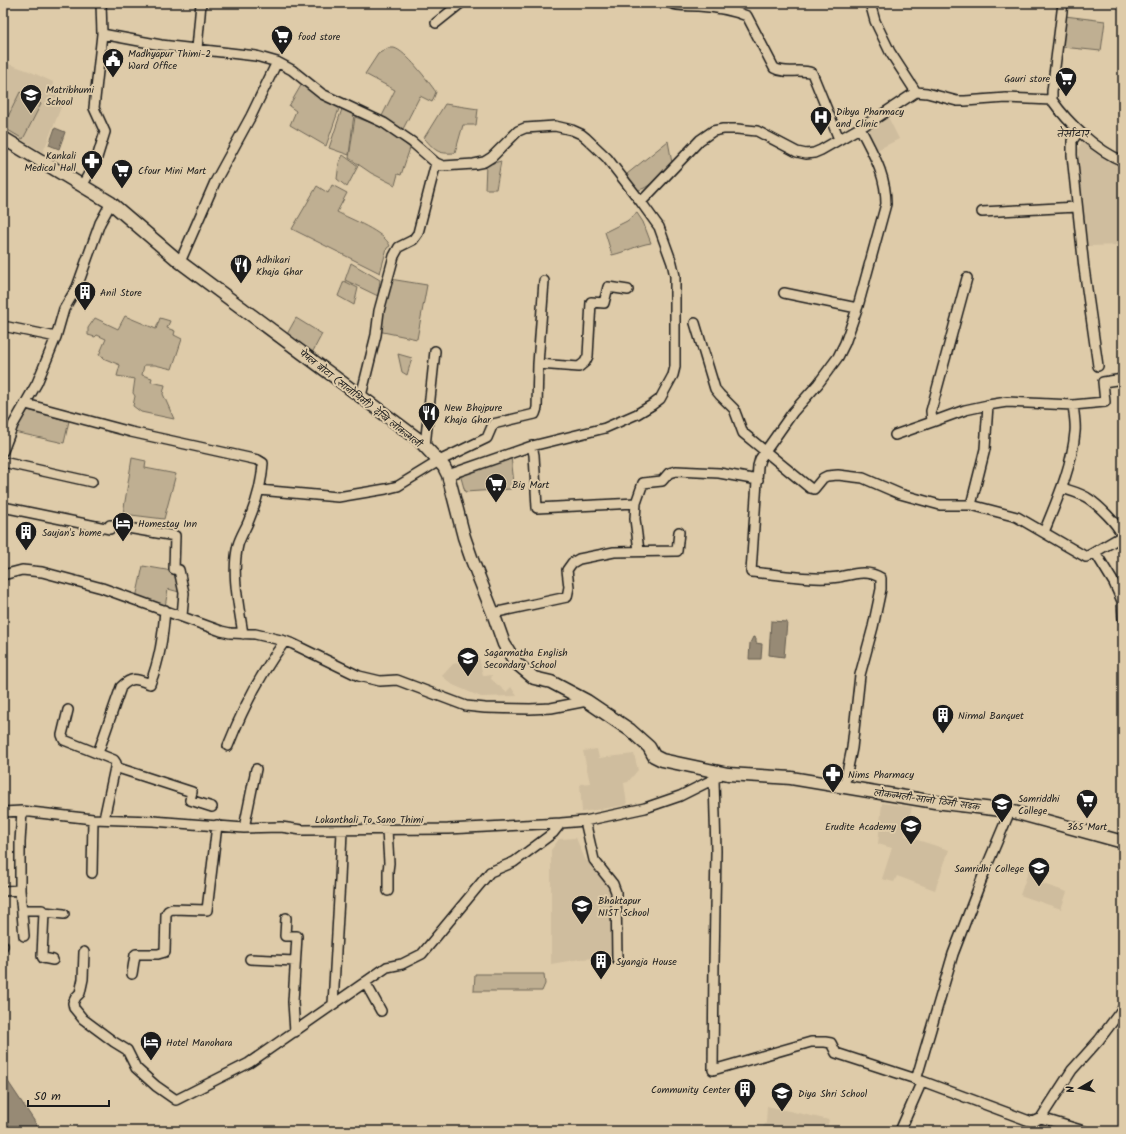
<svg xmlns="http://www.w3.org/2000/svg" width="1126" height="1134" viewBox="0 0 1126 1134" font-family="Kalam,'Playpen Sans Deva',sans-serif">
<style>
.built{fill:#cfbd9e}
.green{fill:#bfaf92;stroke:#6e6657}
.water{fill:#978a75;stroke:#665e51}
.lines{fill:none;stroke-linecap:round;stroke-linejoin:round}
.street-casing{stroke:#1c1c1c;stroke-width:12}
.secondary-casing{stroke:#1c1c1c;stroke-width:15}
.street{stroke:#decba9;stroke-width:9}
.secondary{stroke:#decba9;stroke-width:12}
.labels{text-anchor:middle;stroke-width:4;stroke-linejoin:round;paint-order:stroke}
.poi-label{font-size:10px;fill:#1c1c1c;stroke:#decba9;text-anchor:start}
.street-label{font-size:10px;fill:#1c1c1c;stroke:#decba9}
.neighbourhood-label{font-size:11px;fill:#1c1c1c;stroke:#decba9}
</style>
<rect width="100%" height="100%" fill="#decba9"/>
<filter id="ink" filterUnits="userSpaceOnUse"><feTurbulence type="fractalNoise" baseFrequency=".025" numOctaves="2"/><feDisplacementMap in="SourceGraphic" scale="8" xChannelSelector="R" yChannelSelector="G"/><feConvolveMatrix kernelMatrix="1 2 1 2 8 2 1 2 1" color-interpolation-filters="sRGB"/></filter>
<g filter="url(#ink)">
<path class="built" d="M3,62L29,71L53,82V92L64,100L43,152L3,129Z
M887,115L899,139L875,151L864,129Z
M1082,142L1123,166V245L1088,246L1079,189L1081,186L1078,149Z
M479,658L483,675L485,676L492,675L491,679L506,692L511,687L517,696L481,697L453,685L442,676L453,664Z
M597,749L599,758L634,754L638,770L628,782L624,783L627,805L582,812L580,784L590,783L583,751Z
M882,803L912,807L905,836L949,850L935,890L897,876L894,882L882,879L892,848L878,844Z
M576,838L585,859L610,885L614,957L580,959L551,964V850L559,839Z
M1031,864L1048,870L1043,884L1067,892L1061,909L1020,895Z
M767,1106L829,1120L826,1131H759L766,1123Z"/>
<path class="green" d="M1065,16L1105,21L1101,51L1062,47Z
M388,48C390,48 392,48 394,48C406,51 428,81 436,92L432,102L420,96L403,129L381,118L395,90L365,74L378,54Z
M303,82L340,106L326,146L290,125L296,111L289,106Z
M20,92L41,104L23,139L3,127Z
M445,104L478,109L476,125H463L455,153C437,154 436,151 424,138Z
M342,109L354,114L349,155L329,148Z
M355,117L380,126L392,133L410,148L401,175L398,174L395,185L371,173L349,158Z
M668,141L672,163C664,171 648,191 636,190L627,174Z
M343,155L358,166L347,187L337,179L339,163Z
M501,161L496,189H485L486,165Z
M332,185L347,193L337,212C350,219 385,232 390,246L387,248L380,273L292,229L317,186L328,193Z
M637,213L643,222L651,243C637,245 626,252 612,255L605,232L627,221Z
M351,263L380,280L378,296L345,280Z
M390,279L427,285L417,339L378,331Z
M344,281L358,288L354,305L338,296Z
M125,316L156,329L160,318L170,321L167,328L175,331L174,335L182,339L172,369L155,365H144L142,375L152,378L151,382L165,385L163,394L174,419L141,412L133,406L135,396L133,393L135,379L117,376L120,365L103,358L104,357L99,355L106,339L97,335L95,337L88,335V328L95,318L118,329Z
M296,318L322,334L311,355L286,336Z
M398,354L412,358L407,375L402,372Z
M28,410L69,421L64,443L14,432Z
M511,457L514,483L511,489L465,492L460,474Z
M132,458L146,461L145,468L176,474L164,519L123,514Z
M143,566L178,572L183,593L168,589L165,607L136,598Z
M475,974H544L545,984L542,991H474Z"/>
<path class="water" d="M55,128L65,132L59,149L49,145Z
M771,621L787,622L784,657L769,655Z
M753,637L756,638V643L762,644L761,659H749L750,643Z
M3,1074L35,1122L39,1131H6L3,1125Z"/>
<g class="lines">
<g class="street-casing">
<path id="street" d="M670,3C679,7 689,5 698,6C714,7 732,10 747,16L774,68C786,75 799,68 812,73L839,139
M870,3L875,21L890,52L916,92
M436,23L461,3
M102,34L161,45L256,56L277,62L292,70L322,94L384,123L412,142L436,163L443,166L474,164L484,162L492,157L518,131L525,128L555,126L572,130L581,134L586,138L607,158L641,202L700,140L713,131L723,129H737L757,131L797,152L806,154L814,153L821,150L875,119L916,92L927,93L957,101H965L1006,98L1052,100
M197,49L201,3
M1052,100V91L1063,3
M1052,100C1068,123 1097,151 1123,161
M1078,132L1072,141V155L1084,268L1098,366
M82,186L96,161L105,132L94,108L102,34L101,3
M982,212L1077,207
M180,262L215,182L251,116L277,62
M967,278L931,411L932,422L965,410L988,405
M784,293L857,308
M695,323L715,389L720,395L734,409L743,433L810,488L814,489L823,478L827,476L838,475L863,478L900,494L940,505H971
M3,326L56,337
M538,364L544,281
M1123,379L1103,382L1105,402L1073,405L1007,402L988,405L985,449L971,505L1017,517L1086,557L1095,552L1114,583L1122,601L1123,619
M361,396L376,335L379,311L394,256L399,247L413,240L418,233L436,163
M26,404L131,432L258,460L263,463C262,482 256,503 249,520C246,528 240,537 238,545C231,574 239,606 243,634
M895,435L932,422
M425,446L435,351
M532,446L534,455L537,508L636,503
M3,451L13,425L37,383L56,337L64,309L77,287L100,223L111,203
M3,462L92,482
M448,475L532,446L605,428L637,414L652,405L660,399L673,375L675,367V276L672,263L659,227L641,202
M1062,488C1071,491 1081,493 1089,499C1098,505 1118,524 1121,534L1119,538L1095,552
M259,490L338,497L386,489L398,486L439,461L487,438L493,424L535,414L537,408L538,364L579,367L585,362L588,356L591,302L604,303L608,287L628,290
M3,507L110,529V525L175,536L174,569L179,570L184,593L182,616
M1044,532C1057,500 1072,467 1075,432C1076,424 1074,414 1073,405
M639,551L635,519L636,503L643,483L662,481L669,473L676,471L719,473L758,480
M3,575L22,570L42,572L102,588L221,631L230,633L255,634L285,641L293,644L359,676L380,681L397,680L466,706L485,708L530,709L551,708L587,701
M493,613L567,597L569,587L567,570L572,563L579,559L614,552L677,551L679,532
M68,710L62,735L64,740L114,760L116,763L104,819
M228,746C243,708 260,674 285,641
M98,753L121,687C132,676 137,679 150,684C160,659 163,636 165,610
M115,767L192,792L190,800L212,807
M714,780L716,851L714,964L713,1070L811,1042H825L831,1043L836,1053L922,1081L1032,1122L1041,1118L1072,1070L1099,1040L1123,1008
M844,787L852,748L860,675L873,627L881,589V578C868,569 853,574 839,577C813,581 778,574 751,572L758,466L760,459L793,412L818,384L838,357L845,343L858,306L886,204C886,174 873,154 860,128
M3,812L22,811L93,819L153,821L244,828L281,827L302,830L448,829L561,823L585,821L645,808L680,796L718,777
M585,821L594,860L613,884L616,892L617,959
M244,828L256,769
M387,830L389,863L388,871V891
M92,873L93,819
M20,890L24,936
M3,891L20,890V842L22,811
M22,910H42L44,912L42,956L43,958L53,960
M44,912L64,914
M286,918L285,936H297L293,1002L295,1032
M3,945V946
M84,952L83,979L80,993L76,997L73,1003L74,1008L83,1019L114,1042L127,1050L136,1068L156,1086L176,1100L249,1063L387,967L402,964L422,954L490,872L514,862L553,833L561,823
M250,959L295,961
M132,974L135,955L136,954H158L165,952L166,914L168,911L172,909L207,910L217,825
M365,982L381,1011
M333,1004L340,880L342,830
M916,1080L953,954L986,868L1010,811
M1041,1118L1084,1131
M900,1131L922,1081"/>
</g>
<g class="secondary-casing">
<path id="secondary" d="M3,138L111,203L180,262L418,439L444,467L448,475L464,537L472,560L493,613L504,644L516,663L534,678L551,682L587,701L630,730L649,747L654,756L662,760L728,774L791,778L935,802L1010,811L1123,842"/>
</g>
<use href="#street" class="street"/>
<use href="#secondary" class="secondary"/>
</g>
</g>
<defs>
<g id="supermarket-pin" transform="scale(1.15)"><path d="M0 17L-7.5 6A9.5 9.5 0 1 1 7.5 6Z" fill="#1c1c1c" stroke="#decba9"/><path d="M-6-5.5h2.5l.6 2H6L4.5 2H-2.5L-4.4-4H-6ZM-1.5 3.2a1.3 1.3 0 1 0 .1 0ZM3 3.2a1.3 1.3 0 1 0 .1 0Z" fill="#fff"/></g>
<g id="civic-pin" transform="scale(1.15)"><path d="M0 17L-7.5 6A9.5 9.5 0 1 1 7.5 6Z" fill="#1c1c1c" stroke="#decba9"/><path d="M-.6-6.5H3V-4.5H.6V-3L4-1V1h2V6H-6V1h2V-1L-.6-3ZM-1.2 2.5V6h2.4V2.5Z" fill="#fff"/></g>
<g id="school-pin" transform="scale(1.15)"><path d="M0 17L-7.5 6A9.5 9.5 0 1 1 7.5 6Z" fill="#1c1c1c" stroke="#decba9"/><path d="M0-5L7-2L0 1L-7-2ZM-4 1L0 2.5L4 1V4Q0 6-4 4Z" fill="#fff"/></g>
<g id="hospital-pin" transform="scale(1.15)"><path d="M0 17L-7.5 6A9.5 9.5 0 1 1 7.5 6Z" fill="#1c1c1c" stroke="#decba9"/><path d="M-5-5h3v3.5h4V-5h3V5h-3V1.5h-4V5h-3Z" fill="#fff"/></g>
<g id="pharmacy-pin" transform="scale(1.15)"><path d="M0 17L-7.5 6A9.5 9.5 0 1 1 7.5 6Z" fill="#1c1c1c" stroke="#decba9"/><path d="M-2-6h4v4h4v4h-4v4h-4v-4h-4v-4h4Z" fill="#fff"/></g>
<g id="restaurant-pin" transform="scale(1.15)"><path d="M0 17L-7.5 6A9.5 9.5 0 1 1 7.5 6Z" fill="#1c1c1c" stroke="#decba9"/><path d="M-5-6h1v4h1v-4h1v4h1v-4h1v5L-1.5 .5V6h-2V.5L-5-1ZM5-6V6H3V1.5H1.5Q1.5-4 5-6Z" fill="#fff"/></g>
<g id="building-pin" transform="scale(1.15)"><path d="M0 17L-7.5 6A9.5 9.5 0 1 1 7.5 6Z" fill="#1c1c1c" stroke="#decba9"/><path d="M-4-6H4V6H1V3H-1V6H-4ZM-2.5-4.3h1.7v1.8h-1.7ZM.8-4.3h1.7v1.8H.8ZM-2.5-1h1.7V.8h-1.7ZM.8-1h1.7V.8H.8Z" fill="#fff"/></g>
<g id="hotel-pin" transform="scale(1.15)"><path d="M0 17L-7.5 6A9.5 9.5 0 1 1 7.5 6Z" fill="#1c1c1c" stroke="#decba9"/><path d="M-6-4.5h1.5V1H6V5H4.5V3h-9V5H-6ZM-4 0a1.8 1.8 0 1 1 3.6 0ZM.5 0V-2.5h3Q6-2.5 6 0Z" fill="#fff"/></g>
<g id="university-pin" transform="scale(1.15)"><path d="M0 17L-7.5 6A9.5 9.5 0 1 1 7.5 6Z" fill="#1c1c1c" stroke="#decba9"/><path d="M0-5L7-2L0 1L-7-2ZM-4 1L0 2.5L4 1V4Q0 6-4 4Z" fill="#fff"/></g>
</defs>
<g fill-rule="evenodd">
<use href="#supermarket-pin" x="282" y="36"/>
<use href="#civic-pin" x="113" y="59"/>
<use href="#supermarket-pin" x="1066" y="78"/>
<use href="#school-pin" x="31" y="95"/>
<use href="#hospital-pin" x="821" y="117"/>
<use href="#pharmacy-pin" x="92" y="161"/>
<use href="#supermarket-pin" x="122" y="170"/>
<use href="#restaurant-pin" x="241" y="265"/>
<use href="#building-pin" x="85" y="292"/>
<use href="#restaurant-pin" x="429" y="413"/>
<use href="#supermarket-pin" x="496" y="484"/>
<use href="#hotel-pin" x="123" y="523"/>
<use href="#building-pin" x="26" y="532"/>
<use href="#school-pin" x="468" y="658"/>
<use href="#building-pin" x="943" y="715"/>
<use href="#pharmacy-pin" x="833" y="774"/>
<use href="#supermarket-pin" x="1087" y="800"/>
<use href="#university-pin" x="1002" y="804"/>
<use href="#school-pin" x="911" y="826"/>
<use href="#university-pin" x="1039" y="868"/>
<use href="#school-pin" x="582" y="906"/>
<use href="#building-pin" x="601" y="961"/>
<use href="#hotel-pin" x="151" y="1042"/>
<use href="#building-pin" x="745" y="1089"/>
<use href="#school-pin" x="782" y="1093"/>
</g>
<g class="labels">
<g class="poi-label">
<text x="298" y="40">food store</text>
<text x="128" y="57">Madhyapur Thimi-2<tspan x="128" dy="12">Ward Office</tspan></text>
<text x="1050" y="82" text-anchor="end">Gauri store</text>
<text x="46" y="93">Matribhumi<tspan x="46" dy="12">School</tspan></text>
<text x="836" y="115">Dibya Pharmacy<tspan x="836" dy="12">and Clinic</tspan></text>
<text x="76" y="159" text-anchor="end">Kankali<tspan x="76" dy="12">Medical Hall</tspan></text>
<text x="138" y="174">Cfour Mini Mart</text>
<text x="256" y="263">Adhikari<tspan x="256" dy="12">Khaja Ghar</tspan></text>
<text x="100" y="296">Anil Store</text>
<text x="444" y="411">New Bhojpure<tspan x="444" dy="12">Khaja Ghar</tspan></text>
<text x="512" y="488">Big Mart</text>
<text x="138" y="527">Homestay Inn</text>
<text x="42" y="536">Saujan's home</text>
<text x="484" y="656">Sagarmatha English<tspan x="484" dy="12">Secondary School</tspan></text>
<text x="958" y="719">Nirmal Banquet</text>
<text x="848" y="778">Nims Pharmacy</text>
<text x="1018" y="802">Samriddhi<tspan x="1018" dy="12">College</tspan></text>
<text x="896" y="830" text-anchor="end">Erudite Academy</text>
<text x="1087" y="830" text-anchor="middle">365 Mart</text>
<text x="1024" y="872" text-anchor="end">Samridhi College</text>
<text x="598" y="904">Bhaktapur<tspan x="598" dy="12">NIST School</tspan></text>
<text x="616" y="965">Syangja House</text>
<text x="166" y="1046">Hotel Manohara</text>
<text x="730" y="1093" text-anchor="end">Community Center</text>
<text x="798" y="1097">Diya Shri School</text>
</g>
<g class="street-label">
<text transform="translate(361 398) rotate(38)" y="4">पेपल बोटा (सानोथिमी) देखि लोकन्थली</text>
<text transform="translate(927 799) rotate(8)" y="4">लोकन्थली-सानो ठिमी सडक</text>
<text x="369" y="823">Lokanthali To Sano Thimi</text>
</g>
<g class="neighbourhood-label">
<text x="1073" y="137">तेर्साटार</text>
</g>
</g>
<rect width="1126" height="1134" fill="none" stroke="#decba9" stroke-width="16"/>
<rect x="8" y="8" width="1110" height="1118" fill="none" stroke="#1c1c1c" stroke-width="1.5" filter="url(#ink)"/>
<g transform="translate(1080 1088) rotate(261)" stroke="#decba9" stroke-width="3" paint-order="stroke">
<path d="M0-3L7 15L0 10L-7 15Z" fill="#1c1c1c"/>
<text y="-6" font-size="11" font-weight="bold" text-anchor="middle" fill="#1c1c1c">N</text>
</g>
<path d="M28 1100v6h81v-6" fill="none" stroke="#1c1c1c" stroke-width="2"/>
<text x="34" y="1100" font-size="12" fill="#1c1c1c" stroke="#decba9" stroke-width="3" paint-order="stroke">50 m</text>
</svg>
